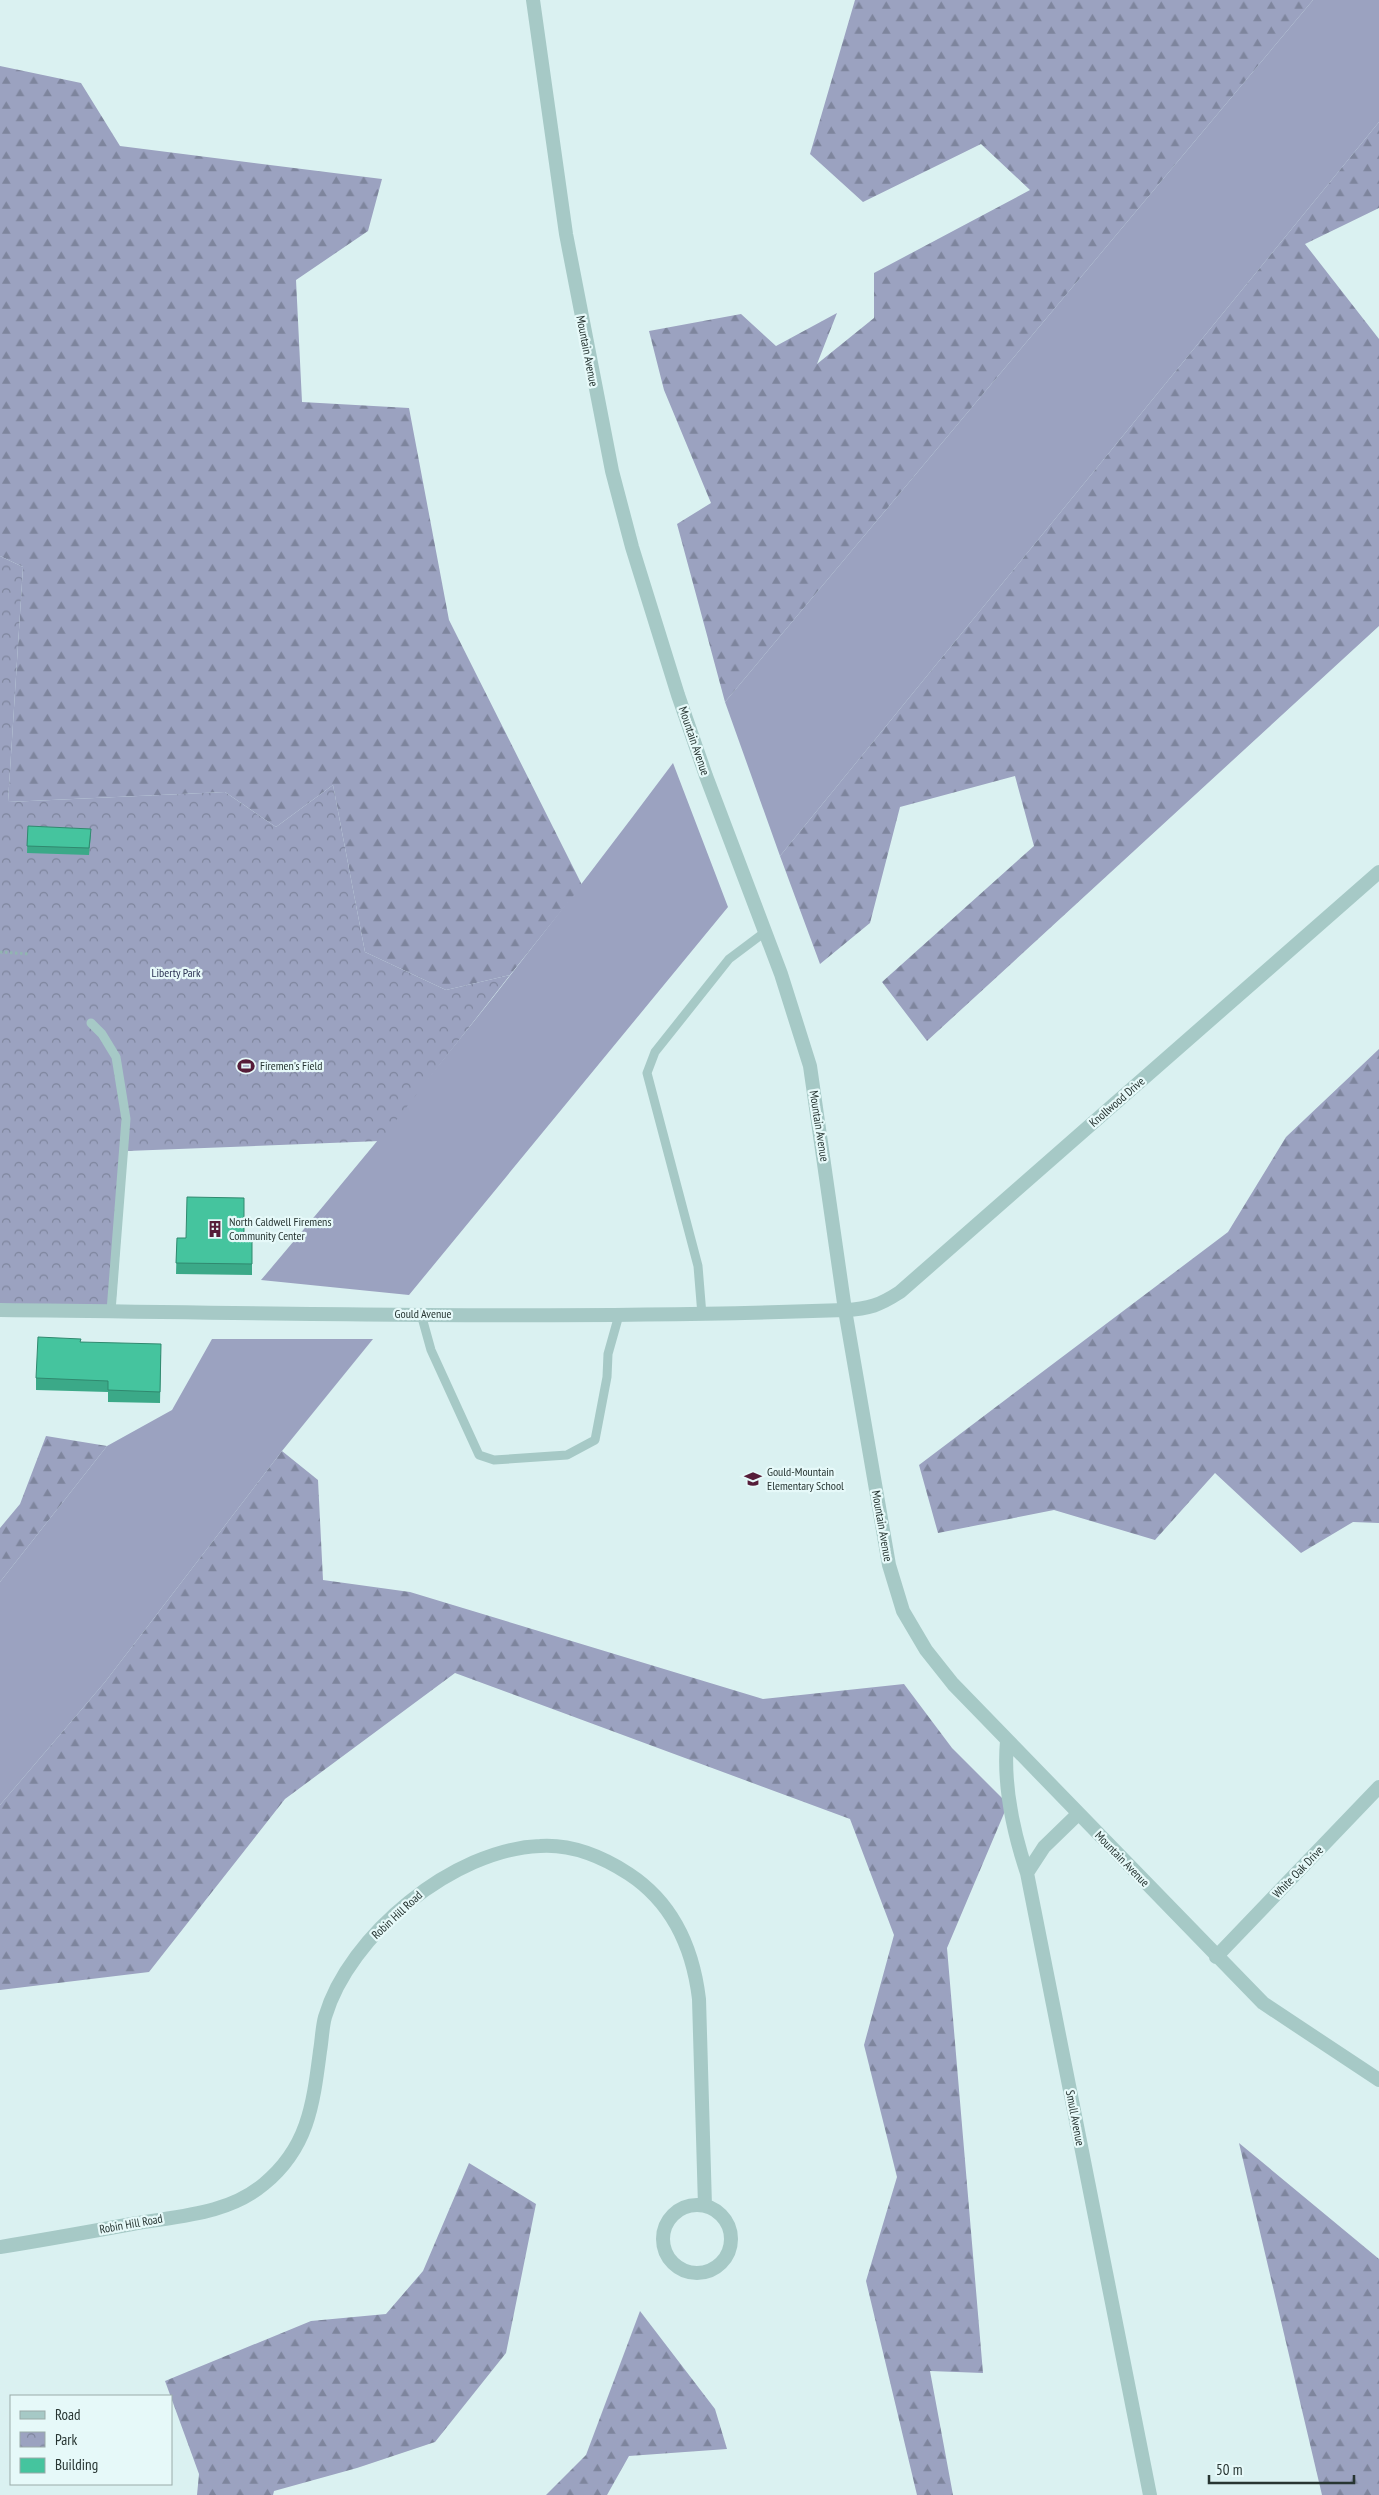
<svg xmlns="http://www.w3.org/2000/svg" width="1379" height="2495" viewBox="0 0 1379 2495" font-family="'PT Sans Narrow',sans-serif">
<style>
.grass{fill:#9ba2c0}
.forest{fill:url(#forest-firs)}
.park{fill:url(#park-crowns)}
.lines{fill:none;stroke-linecap:round;stroke-linejoin:round}
.path{stroke:#91b5b1;stroke-width:3;stroke-dasharray:2.5 2.5;stroke-linecap:butt}
.service{stroke:#a6c9c6;stroke-width:9}
.minor{stroke:#a6c9c6;stroke-width:14}
.tertiary{stroke:#a6c9c6;stroke-width:14}
.wall{fill:#3ba988}
.building{fill:#45c49e;stroke:#30896f}
.labels{text-anchor:middle;stroke-width:4.5;stroke-linejoin:round;paint-order:stroke}
.street-label{font-size:12px;fill:#273532;stroke:#e6f9f9}
.park-label{font-size:12px;fill:#2b3253;stroke:#e6f9f9}
.poi-label{font-size:12px;fill:#273532;stroke:#e6f9f9;text-anchor:start}
</style>
<defs>
<pattern id="forest-firs" width="22" height="20" patternUnits="userSpaceOnUse" patternTransform="scale(1.25)"><rect width="22" height="20" fill="#9ba2c0"/><path d="M5 1l3.5 6h-7zM16 11l3.5 6h-7z" fill="#7e859d"/></pattern>
<pattern id="park-crowns" width="20" height="18" patternUnits="userSpaceOnUse" patternTransform="scale(1.25)"><rect width="20" height="18" fill="#9ba2c0"/><path d="M2 6a3 3 0 1 1 6 0M12 15a3 3 0 1 1 6 0" fill="none" stroke="#7e859d"/></pattern>
</defs>
<rect width="100%" height="100%" fill="#daf1f1"/>
<path class="grass" d="M1313,0H1379V122L780,856L725,702Z
M673,763L728,907L409,1295L261,1280C404,1112 541,940 673,763Z
M212,1339H373L282,1451L105,1682L0,1805V1582L107,1446L172,1410Z"/>
<path class="forest" d="M855,0H1313L725,702L677,524L711,503L664,390L649,331L741,314L776,346L837,313L817,364L874,318V273L1030,190L981,144L863,202L810,154Z
M0,66L81,83L120,146L382,179L368,231L296,280L302,402L409,408L449,620L582,885L510,975L446,990L365,952L333,785L276,827L225,792L8,802L23,567L0,556Z
M1379,122V208L1305,244L1379,339V626L927,1041L882,982L1034,846L1015,776L900,807L870,923L820,964L780,856Z
M1379,1049V1523L1353,1522L1301,1553L1215,1473L1155,1540L1054,1510L938,1533L919,1465L1228,1232L1286,1137Z
M46,1436L107,1446L0,1582V1528L20,1504Z
M282,1451L318,1480L323,1580L410,1592L763,1699L904,1684L952,1748L1008,1804L947,1948L983,2373L930,2371L953,2495H917L866,2281L897,2177L864,2045L894,1935L850,1819L455,1673L285,1799L149,1972L0,1990V1805L105,1682Z
M1239,2143L1379,2259V2495H1322Z
M469,2163L536,2204L506,2353L435,2442L357,2468L274,2491L273,2495H197L199,2474L165,2381L311,2321L386,2314L423,2271Z
M640,2311L715,2409L727,2449L629,2456L607,2495H546L586,2455Z"/>
<path class="park" d="M0,556L23,567L8,802L225,792L276,827L333,785L365,952L446,990L510,975L380,1141L127,1151L115,1311L0,1307Z"/>
<g class="lines">
<path class="path" d="M0,952L30,954"/>
<path class="service" d="M91,1023L102,1034L116,1057L126,1119L111,1311
M421,1314L431,1350L479,1455L494,1460L567,1455L595,1440L607,1377L608,1354L619,1315
M702,1315L698,1266L647,1073L655,1052L729,959L765,932"/>
<path class="minor" d="M845,1310C869,1309 880,1305 900,1292L1379,872
M1216,1957L1379,1787
M663 2239a34 34 0 1 1 68 0a34 34 0 1 1-68 0Z
M0,2247C44,2240 88,2232 132,2224C177,2216 227,2215 264,2184C308,2148 313,2105 320,2051C322,2040 322,2028 325,2017C349,1935 454,1849 540,1846C571,1844 603,1857 629,1874C673,1903 693,1949 699,1999L705,2206"/>
<path class="tertiary" d="M533,0L566,234L612,471L632,547L678,695L706,776L781,974L810,1066L845,1310L889,1565L903,1611L926,1650L953,1684L1263,2003L1379,2080
M0,1310C282,1313 563,1320 845,1310
M1007,1741C1003,1785 1013,1831 1027,1873L1150,2495
M1027,1873L1044,1847L1078,1814"/>
</g>
<path class="wall" d="M28,826L91,835L89,855L27,853Z
M177,1238L252,1241V1275L176,1274Z
M81,1342L161,1355L160,1403L108,1402V1392L36,1390V1378Z"/>
<path class="building" d="M28,826L91,829L89,848L27,846Z
M187,1197L244,1198V1241H252V1264L176,1263L177,1238H186Z
M38,1337L81,1339L80,1342L161,1344L160,1392L108,1390V1381L36,1378Z"/>
<defs>
<g id="stadium-bare" transform="scale(1.35)"><path d="M0-5a6.5 5 0 1 0 0 10a6.5 5 0 1 0 0-10ZM-3.5-1.8h7v3.6h-7Z" fill="#561d39" stroke="#e6f9f9" stroke-width="2.5" paint-order="stroke"/></g>
<g id="building-bare" transform="scale(1.35)"><path d="M-4-6H4V6H1V3H-1V6H-4ZM-2.5-4.3h1.7v1.8h-1.7ZM.8-4.3h1.7v1.8H.8ZM-2.5-1h1.7V.8h-1.7ZM.8-1h1.7V.8H.8Z" fill="#561d39" stroke="#e6f9f9" stroke-width="2.5" paint-order="stroke"/></g>
<g id="school-bare" transform="scale(1.35)"><path d="M0-5L7-2L0 1L-7-2ZM-4 1L0 2.5L4 1V4Q0 6-4 4Z" fill="#561d39" stroke="#e6f9f9" stroke-width="2.5" paint-order="stroke"/></g>
</defs>
<g fill-rule="evenodd">
<use href="#stadium-bare" x="246" y="1066"/>
<use href="#building-bare" x="215" y="1229"/>
<use href="#school-bare" x="753" y="1479"/>
</g>
<g class="labels">
<g class="street-label">
<text transform="translate(587 351) rotate(79)" y="4">Mountain Avenue</text>
<text transform="translate(694 741) rotate(71)" y="4">Mountain Avenue</text>
<text transform="translate(1117 1102) rotate(-41)" y="4">Knollwood Drive</text>
<text transform="translate(819 1126) rotate(81)" y="4">Mountain Avenue</text>
<text x="423" y="1318">Gould Avenue</text>
<text transform="translate(882 1526) rotate(80)" y="4">Mountain Avenue</text>
<text transform="translate(1122 1859) rotate(46)" y="4">Mountain Avenue</text>
<text transform="translate(1298 1872) rotate(-46)" y="4">White Oak Drive</text>
<text transform="translate(397 1915) rotate(-43)" y="4">Robin Hill Road</text>
<text transform="translate(1075 2118) rotate(79)" y="4">Smull Avenue</text>
<text transform="translate(131 2224) rotate(-10)" y="4">Robin Hill Road</text>
</g>
<g class="park-label">
<text x="176" y="977">Liberty Park</text>
</g>
<g class="poi-label">
<text x="260" y="1070">Firemen's Field</text>
<text x="229" y="1226">North Caldwell Firemens<tspan x="229" dy="14">Community Center</tspan></text>
<text x="767" y="1476">Gould-Mountain<tspan x="767" dy="14">Elementary School</tspan></text>
</g>
</g>
<rect x="10" y="2395" width="162" height="90" fill="#e6f9f9" stroke="#9aaba9"/>
<rect x="20" y="2411" width="25" height="8" fill="#a6c9c6" stroke="#9aaba9"/>
<text x="55" y="2420" font-size="15" fill="#273532">Road</text>
<rect x="20" y="2432" width="25" height="15" fill="url(#park-crowns)" stroke="#9aaba9"/>
<text x="55" y="2445" font-size="15" fill="#273532">Park</text>
<rect x="20" y="2458" width="25" height="15" fill="#45c49e" stroke="#9aaba9"/>
<text x="55" y="2470" font-size="15" fill="#273532">Building</text>
<path d="M1209 2475v8h145v-8" fill="none" stroke="#273532" stroke-width="2.5"/>
<text x="1216" y="2475" font-size="15" fill="#273532" stroke="#e6f9f9" stroke-width="4" paint-order="stroke">50 m</text>
</svg>
